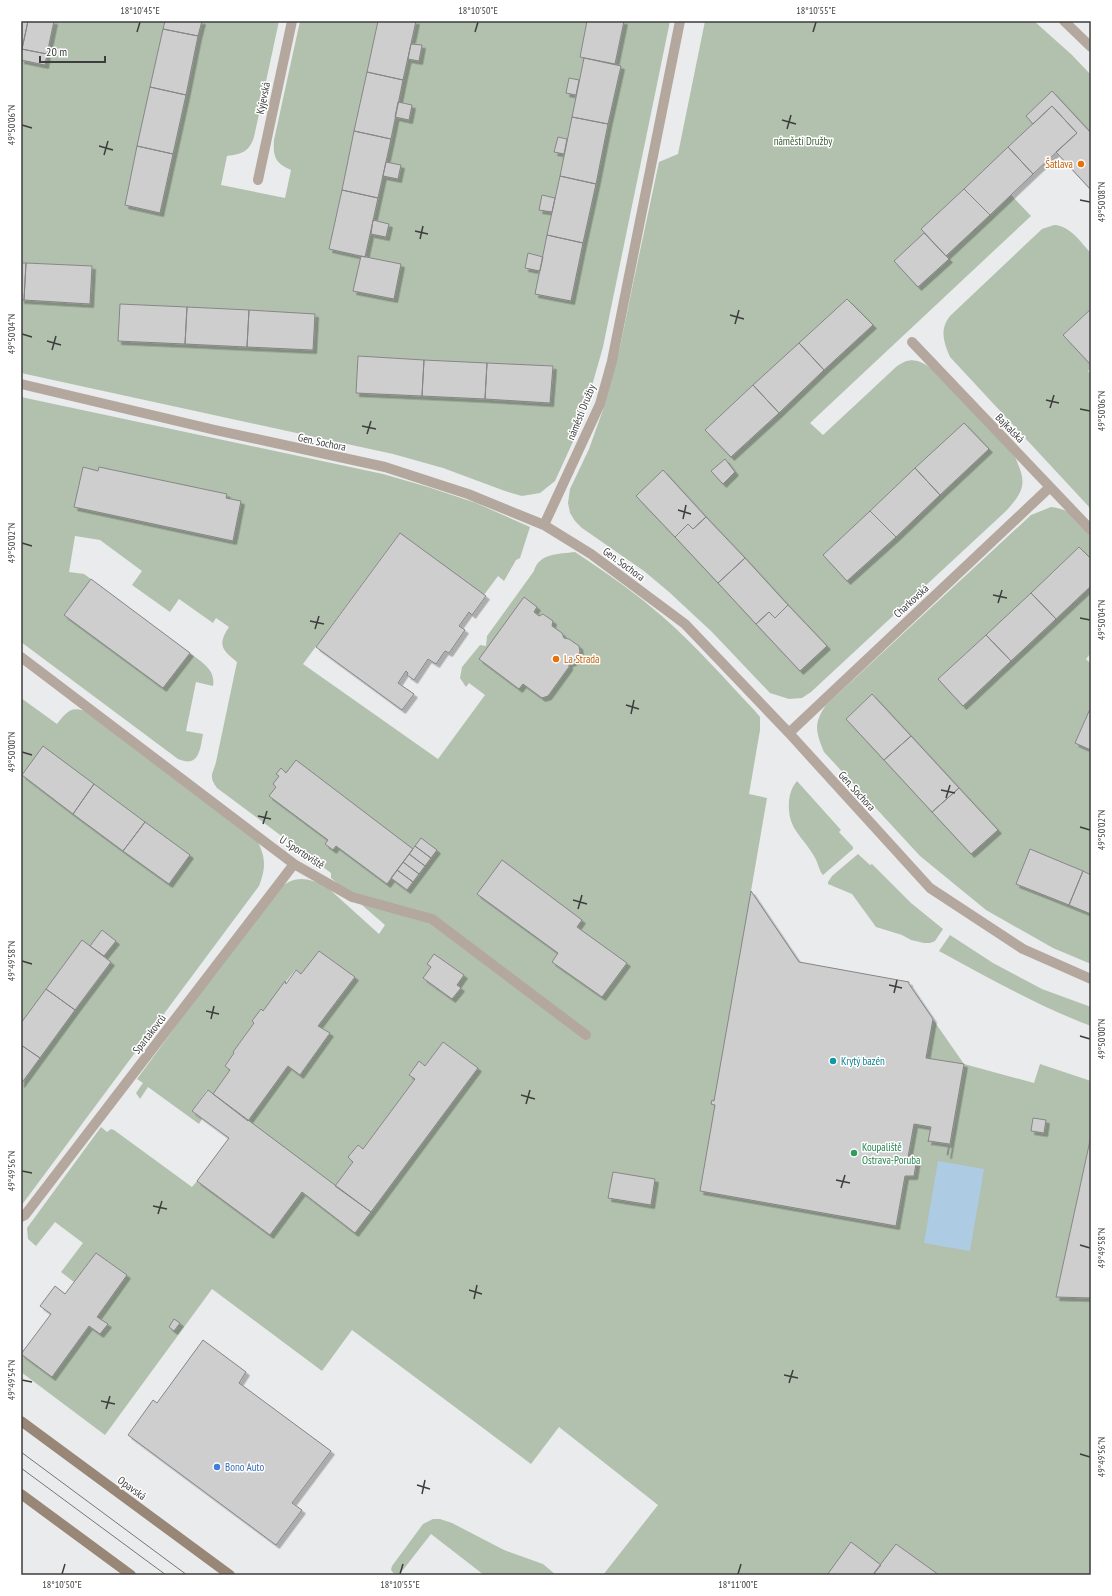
<svg xmlns="http://www.w3.org/2000/svg" width="1112" height="1596" viewBox="0 0 1112 1596" font-family="'PT Sans Narrow',sans-serif">
<style>
.green{fill:#b2c1ae}
.water{fill:#adcbe3}
.building{fill:#cececf;stroke:#868687;filter:url(#shadow)}
.lines{fill:none;stroke-linecap:round;stroke-linejoin:round}
.street{stroke:#b4a79d;stroke-width:10}
.secondary{stroke:#988677;stroke-width:10}
.tram{stroke:#777;stroke-width:1}
.ticks{fill:none;stroke:#3d3d3d;stroke-width:1.5}
.food-dot{fill:#e8710a;stroke:#fff;stroke-width:1.5}
.culture-dot{fill:#0f9aa8;stroke:#fff;stroke-width:1.5}
.leisure-dot{fill:#2e9e5b;stroke:#fff;stroke-width:1.5}
.shop-dot{fill:#3f7fe0;stroke:#fff;stroke-width:1.5}
.labels{text-anchor:middle;stroke-width:3;stroke-linejoin:round;paint-order:stroke}
.street-label{font-size:11px;fill:#3d3d3d;stroke:#fff}
.park-label{font-size:11px;fill:#3d5e34;stroke:#fff}
.food-label{font-size:11px;fill:#c56008;stroke:#fff;text-anchor:end}
.culture-label{font-size:11px;fill:#0d838f;stroke:#fff;text-anchor:start}
.leisure-label{font-size:11px;fill:#27864d;stroke:#fff;text-anchor:start}
.shop-label{font-size:11px;fill:#366cbe;stroke:#fff;text-anchor:start}
.neatline{fill:none;stroke:#3d3d3d;stroke-width:1.5}
.ticks-label{font-size:10px;text-anchor:middle;fill:#3d3d3d}
</style>
<defs>
<filter id="shadow"><feDropShadow dx="3.5" dy="3.5" stdDeviation="0" flood-color="#0004"/></filter>
</defs>
<rect width="100%" height="100%" fill="#eaebec"/>
<path class="green" d="M21,21H279L254,137C249,152 242,154 227,156L221,185L285,198L291,170C275,163 273,157 274,140L300,21H670L603,347L587,403L576,435L555,481L540,493L522,496L505,491L443,468L393,454L21,373Z
M705,21H1034L1072,55L1091,75V190L1056,152L1011,195L1031,216L810,423L823,435L896,367C912,355 920,361 935,371L1015,457C1027,483 1025,490 1006,511L811,692L802,698L789,699L770,693L712,632L669,592L644,571L582,528L575,521L570,513L568,503L570,489L589,449L604,407L620,347L634,279L659,162L678,154Z
M1054,225C1071,226 1080,242 1091,253V309L1063,335L1091,365V368L1088,371L1091,375V509L950,357C944,342 939,330 950,316L1042,229Z
M21,397L383,474L428,487L476,503L530,527L520,558L516,560L504,581L498,576L484,595L399,534L303,664L438,759L485,695L469,683L466,687L460,678L462,667L480,645L486,646L487,636L534,571C539,553 559,554 575,552C605,572 636,593 663,617C696,646 725,679 755,711L760,717V730L749,794L767,798L751,891L799,962L909,982V985L964,1064L1034,1083L1040,1064L1091,1081V1136L1056,1297L1091,1298V1575H603L658,1505L559,1427L531,1464L352,1330L322,1371L212,1289L105,1435L21,1372V1354L52,1377L89,1326L100,1334L107,1324L97,1317L127,1275L96,1253L74,1282L61,1272L83,1243L55,1222L36,1246L28,1239L27,1228L101,1127L107,1132L111,1129L114,1130L192,1187L197,1181L270,1235L302,1192L355,1233L478,1068L443,1042L425,1066L419,1062L409,1074L415,1079L363,1149L358,1145L348,1157L353,1162L335,1186L248,1121L288,1066L300,1075L330,1033L318,1026L354,977L319,951L301,974L295,970L263,1011L261,1009L252,1021L254,1023L233,1052L234,1053L225,1066L230,1070L213,1094L207,1090L192,1111L202,1119L199,1124L148,1087L140,1099L136,1093L143,1083L137,1079L274,893C293,875 305,876 327,887L379,934L385,925L331,878V873L217,788C208,776 213,774 216,762L237,662C222,650 217,645 229,627L216,618L213,623L179,599L170,612L132,585L142,571L100,540L75,536L69,572L84,574L91,579L64,615L163,688L190,653C201,662 216,669 213,686L196,682L186,731L203,734C200,750 199,768 178,759L21,642Z
M1051,507C1073,510 1077,518 1091,533V653L1086,659L1091,664V964L1053,948L986,910L920,856L824,752C816,732 813,724 826,705L1031,515Z
M21,698L57,724C66,713 70,706 85,711L257,840C266,858 266,868 259,886L21,1206Z
M797,781L841,830L839,832L853,847V849L823,875C819,871 818,862 814,856C802,835 787,829 789,801C790,793 792,787 797,781Z
M858,854L870,865L872,864L911,903L943,929L935,941L930,943H924L911,940L902,935L876,927L852,894L828,884V882L832,876Z
M950,935L993,963L1042,989L1091,1007V1026C1038,1006 989,978 939,951Z
M433,1519H440L452,1523L504,1550L543,1564L556,1575H484L431,1534L399,1575H395L391,1570L392,1566L423,1524Z"/>
<path class="water" d="M938,1161L984,1169L970,1251L924,1243Z"/>
<path class="building" d="M21,21H28L22,49H21Z
M28,21H54L47,54L22,49Z
M165,21H202L198,36L163,29Z
M378,21H416L403,80L367,72Z
M587,21H624L615,64L580,57Z
M163,29L198,36L186,95L150,87Z
M411,44L422,45L419,61L408,59Z
M21,49L47,54L45,65L21,60Z
M584,58L621,66L608,124L572,117Z
M367,72L403,80L391,139L354,131Z
M569,78L579,80L576,95L566,93Z
M150,87L186,95L173,154L137,146Z
M1052,91L1091,133V190L1056,152L1077,133L1052,106L1033,124L1026,116Z
M398,102L412,105L409,120L395,117Z
M1052,106L1077,133L1033,174L1008,147Z
M572,117L608,124L596,184L560,176Z
M354,131L391,139L378,198L342,190Z
M558,137L567,139L564,154L554,152Z
M137,146L173,154L160,213L125,205Z
M1008,147L1033,174L990,215L964,189Z
M386,162L401,165L398,179L383,176Z
M560,176L596,184L583,243L547,235Z
M964,189L990,215L946,256L921,229Z
M342,190L378,198L365,257L329,249Z
M542,195L555,198L552,212L539,210Z
M373,220L389,224L386,237L371,234Z
M924,233L949,259L918,287L894,261Z
M547,235L583,243L571,301L535,294Z
M528,253L543,257L540,271L525,268Z
M361,256L401,264L394,299L353,291Z
M21,263H26L24,300H21Z
M26,263L92,266L90,304L24,300Z
M847,299L873,325L824,370L799,343Z
M120,304L187,307L185,344L118,341Z
M187,307L249,310L247,347L185,344Z
M1091,309V365L1063,335Z
M249,310L315,314L313,350L247,347Z
M799,343L824,370L779,413L753,385Z
M358,356L424,360L422,396L356,393Z
M424,360L487,363L485,399L422,396Z
M487,363L553,366L550,403L485,399Z
M753,385L779,413L731,457L705,430Z
M964,423L989,449L940,495L915,468Z
M725,459L735,472L723,484L711,471Z
M83,467L98,471L99,467L227,494L226,498L241,501L233,541L74,507Z
M915,468L940,495L896,537L870,511Z
M663,470L706,517L693,529L688,524L675,537L636,496Z
M870,511L896,537L847,581L823,555Z
M706,517L745,558L718,583L675,537L688,524L693,529Z
M400,533L486,596L472,615L469,612L459,626L465,630L449,653L445,651L436,664L428,659L414,680L407,675L408,673L406,671L398,683L414,694L402,710L316,647Z
M1079,547L1091,559V586L1056,619L1031,593Z
M745,558L788,605L775,618L769,612L756,624L718,583Z
M91,579L190,653L163,688L64,615Z
M1031,593L1056,619L1011,661L986,635Z
M524,597L537,607L534,612L539,616L543,614L553,621L552,626L562,633L564,638L569,639L579,646L580,652L573,662L569,663V667L548,696L542,698L523,684L519,689L479,659Z
M788,605L827,646L800,671L756,624L769,612L775,618Z
M986,635L1011,661L963,706L938,679Z
M872,694L911,736L884,760L846,719Z
M1090,709L1091,710V750L1075,743Z
M911,736L959,788L932,812L884,760Z
M43,746L94,784L73,814L22,775Z
M296,760L413,849L387,884L336,846L333,850L325,844L328,840L269,796L276,787L273,784L279,776L276,774L281,768L286,773Z
M94,784L145,822L123,851L73,814Z
M959,788L998,830L971,854L932,812Z
M145,822L190,855L169,884L123,851Z
M421,838L437,850L431,858L415,846Z
M415,846L431,858L425,866L409,854Z
M1030,849L1083,871L1069,905L1016,884Z
M409,854L425,866L419,874L403,862Z
M502,860L582,920L577,927L627,963L602,997L552,962L558,953L477,894Z
M403,862L419,874L413,882L397,870Z
M397,870L413,882L407,890L391,878Z
M1083,871L1091,875V914L1069,905Z
M751,891L799,962L909,982V984L933,1019L926,1058L964,1064L948,1155H947L949,1144L929,1141L928,1142L931,1127L914,1124L908,1157L917,1158L914,1176H905L896,1226L700,1191L715,1105L711,1104L712,1100L714,1101Z
M102,930L116,941L104,956L90,946Z
M82,940L111,962L75,1010L46,989Z
M319,951L355,977L318,1026L330,1033L300,1075L288,1066L248,1121L213,1094L230,1070L225,1066L234,1053L233,1052L254,1023L252,1021L261,1009L263,1011L285,981L286,984L296,970L301,974Z
M434,954L464,975L457,985L461,988L452,999L423,978L431,967L427,964Z
M46,989L75,1010L40,1058L21,1045V1023Z
M443,1042L478,1068L371,1212L335,1186L353,1162L348,1157L358,1145L363,1149L415,1079L409,1075L419,1061L425,1066Z
M21,1045L40,1058L21,1084Z
M208,1090L371,1212L355,1233L302,1192L270,1235L197,1181L229,1138L192,1111Z
M1033,1118L1046,1120L1044,1133L1031,1131Z
M1091,1136V1298L1056,1297Z
M613,1172L655,1179L651,1205L608,1198Z
M96,1253L127,1275L97,1317L108,1324L100,1334L89,1326L52,1377L21,1354L51,1314L40,1306L55,1286L65,1294Z
M174,1319L180,1323L174,1331L169,1327Z
M203,1340L246,1372L239,1383L331,1451L292,1503L302,1510L276,1545L128,1435L153,1400L157,1403Z
M851,1542L881,1565L873,1575H827Z
M896,1544L939,1575H877L874,1573Z"/>
<g class="lines">
<path class="street" d="M1064,21L1091,47
M258,180L292,21
M912,342L1091,530
M21,384L215,430L385,467L468,494L544,525L591,554L685,624L789,733L930,888L1023,949L1091,979
M544,525L600,404L612,361L680,21
M21,657L294,864L352,897L432,919L586,1035
M789,733L1050,487
M21,1217L25,1215L294,864"/>
<path class="secondary" d="M21,1421L230,1575
M21,1494L131,1575"/>
<path class="tram" d="M21,1452L187,1575
M21,1468L166,1575"/>
</g>
<path class="ticks" d="M137,32L140,22M475,32L478,22M813,32L816,22M782,120L796,124M22,125L32,128M787,129L791,115M99,146L113,150M104,155L108,141M1080,200L1090,202M415,231L428,234M420,239L423,226M730,315L744,319M735,324L739,310M22,334L32,337M47,341L61,345M52,350L56,336M1046,400L1059,403M1050,408L1054,395M1080,409L1090,411M362,426L376,429M367,434L371,421M678,510L691,514M683,519L686,505M22,543L32,546M993,595L1007,598M998,603L1002,590M1080,618L1090,620M310,621L324,624M315,629L319,616M626,705L639,709M631,714L634,700M22,752L32,755M941,790L955,793M946,798L950,785M258,816L271,819M263,824L267,811M1080,827L1090,830M573,900L587,904M578,909L582,895M22,961L32,964M889,985L902,988M894,993L897,980M206,1011L219,1014M211,1019L214,1006M1080,1036L1090,1039M521,1095L535,1099M526,1104L530,1090M22,1171L32,1173M836,1180L850,1183M841,1188L845,1175M153,1206L167,1209M158,1214L162,1201M1080,1245L1090,1248M469,1290L482,1294M474,1299L477,1285M784,1375L798,1378M22,1380L32,1382M789,1383L793,1370M101,1401L115,1404M106,1409L110,1396M1080,1454L1090,1457M417,1485L430,1489M422,1494L425,1480M62,1574L65,1564M400,1574L403,1564M738,1574L741,1564"/>
<g class="food-dot">
<circle cx="1081" cy="164" r="4"/>
<circle cx="556" cy="659" r="4"/>
</g>
<circle class="culture-dot" cx="833" cy="1061" r="4"/>
<circle class="leisure-dot" cx="854" cy="1153" r="4"/>
<circle class="shop-dot" cx="217" cy="1467" r="4"/>
<g class="labels">
<g class="street-label">
<text transform="translate(263 98) rotate(-78)" y="4">Kyjevská</text>
<text transform="translate(581 412) rotate(-68)" y="4">náměstí Družby</text>
<text transform="translate(1010 428) rotate(46)" y="4">Bajkalská</text>
<text transform="translate(322 442) rotate(12)" y="4">Gen. Sochora</text>
<text transform="translate(624 564) rotate(36)" y="4">Gen. Sochora</text>
<text transform="translate(911 601) rotate(-43)" y="4">Charkovská</text>
<text transform="translate(857 791) rotate(48)" y="4">Gen. Sochora</text>
<text transform="translate(302 852) rotate(33)" y="4">U Sportoviště</text>
<text transform="translate(149 1034) rotate(-52)" y="4">Spartakovců</text>
<text transform="translate(132 1488) rotate(36)" y="4">Opavská</text>
</g>
<g class="park-label">
<text x="803" y="145">náměstí Družby</text>
</g>
<g class="food-label">
<text x="1073" y="168">Šatlava</text>
<text x="564" y="663" text-anchor="start">La Strada</text>
</g>
<g class="culture-label">
<text x="841" y="1065">Krytý bazén</text>
</g>
<g class="leisure-label">
<text x="862" y="1151">Koupaliště<tspan x="862" dy="13">Ostrava-Poruba</tspan></text>
</g>
<g class="shop-label">
<text x="225" y="1471">Bono Auto</text>
</g>
</g>
<rect width="1112" height="1596" fill="none" stroke="#ffffff" stroke-width="44"/>
<path d="M40 56v6h65v-6" fill="none" stroke="#3d3d3d" stroke-width="2"/>
<text x="46" y="56" font-size="12" fill="#3d3d3d" stroke="#ffffff" stroke-width="3" paint-order="stroke">20 m</text>
<rect x="22" y="22" width="1068" height="1552" class="neatline"/>
<g class="ticks-label">
<text x="140" y="14">18°10'45"E</text>
<text x="478" y="14">18°10'50"E</text>
<text x="816" y="14">18°10'55"E</text>
<text transform="translate(11 125) rotate(-90)" y="4">49°50'06"N</text>
<text transform="translate(1101 202) rotate(-90)" y="4">49°50'08"N</text>
<text transform="translate(11 334) rotate(-90)" y="4">49°50'04"N</text>
<text transform="translate(1101 411) rotate(-90)" y="4">49°50'06"N</text>
<text transform="translate(11 543) rotate(-90)" y="4">49°50'02"N</text>
<text transform="translate(1101 620) rotate(-90)" y="4">49°50'04"N</text>
<text transform="translate(11 752) rotate(-90)" y="4">49°50'00"N</text>
<text transform="translate(1101 830) rotate(-90)" y="4">49°50'02"N</text>
<text transform="translate(11 961) rotate(-90)" y="4">49°49'58"N</text>
<text transform="translate(1101 1039) rotate(-90)" y="4">49°50'00"N</text>
<text transform="translate(11 1171) rotate(-90)" y="4">49°49'56"N</text>
<text transform="translate(1101 1248) rotate(-90)" y="4">49°49'58"N</text>
<text transform="translate(11 1380) rotate(-90)" y="4">49°49'54"N</text>
<text transform="translate(1101 1457) rotate(-90)" y="4">49°49'56"N</text>
<text x="62" y="1588">18°10'50"E</text>
<text x="400" y="1588">18°10'55"E</text>
<text x="738" y="1588">18°11'00"E</text>
</g>
</svg>
